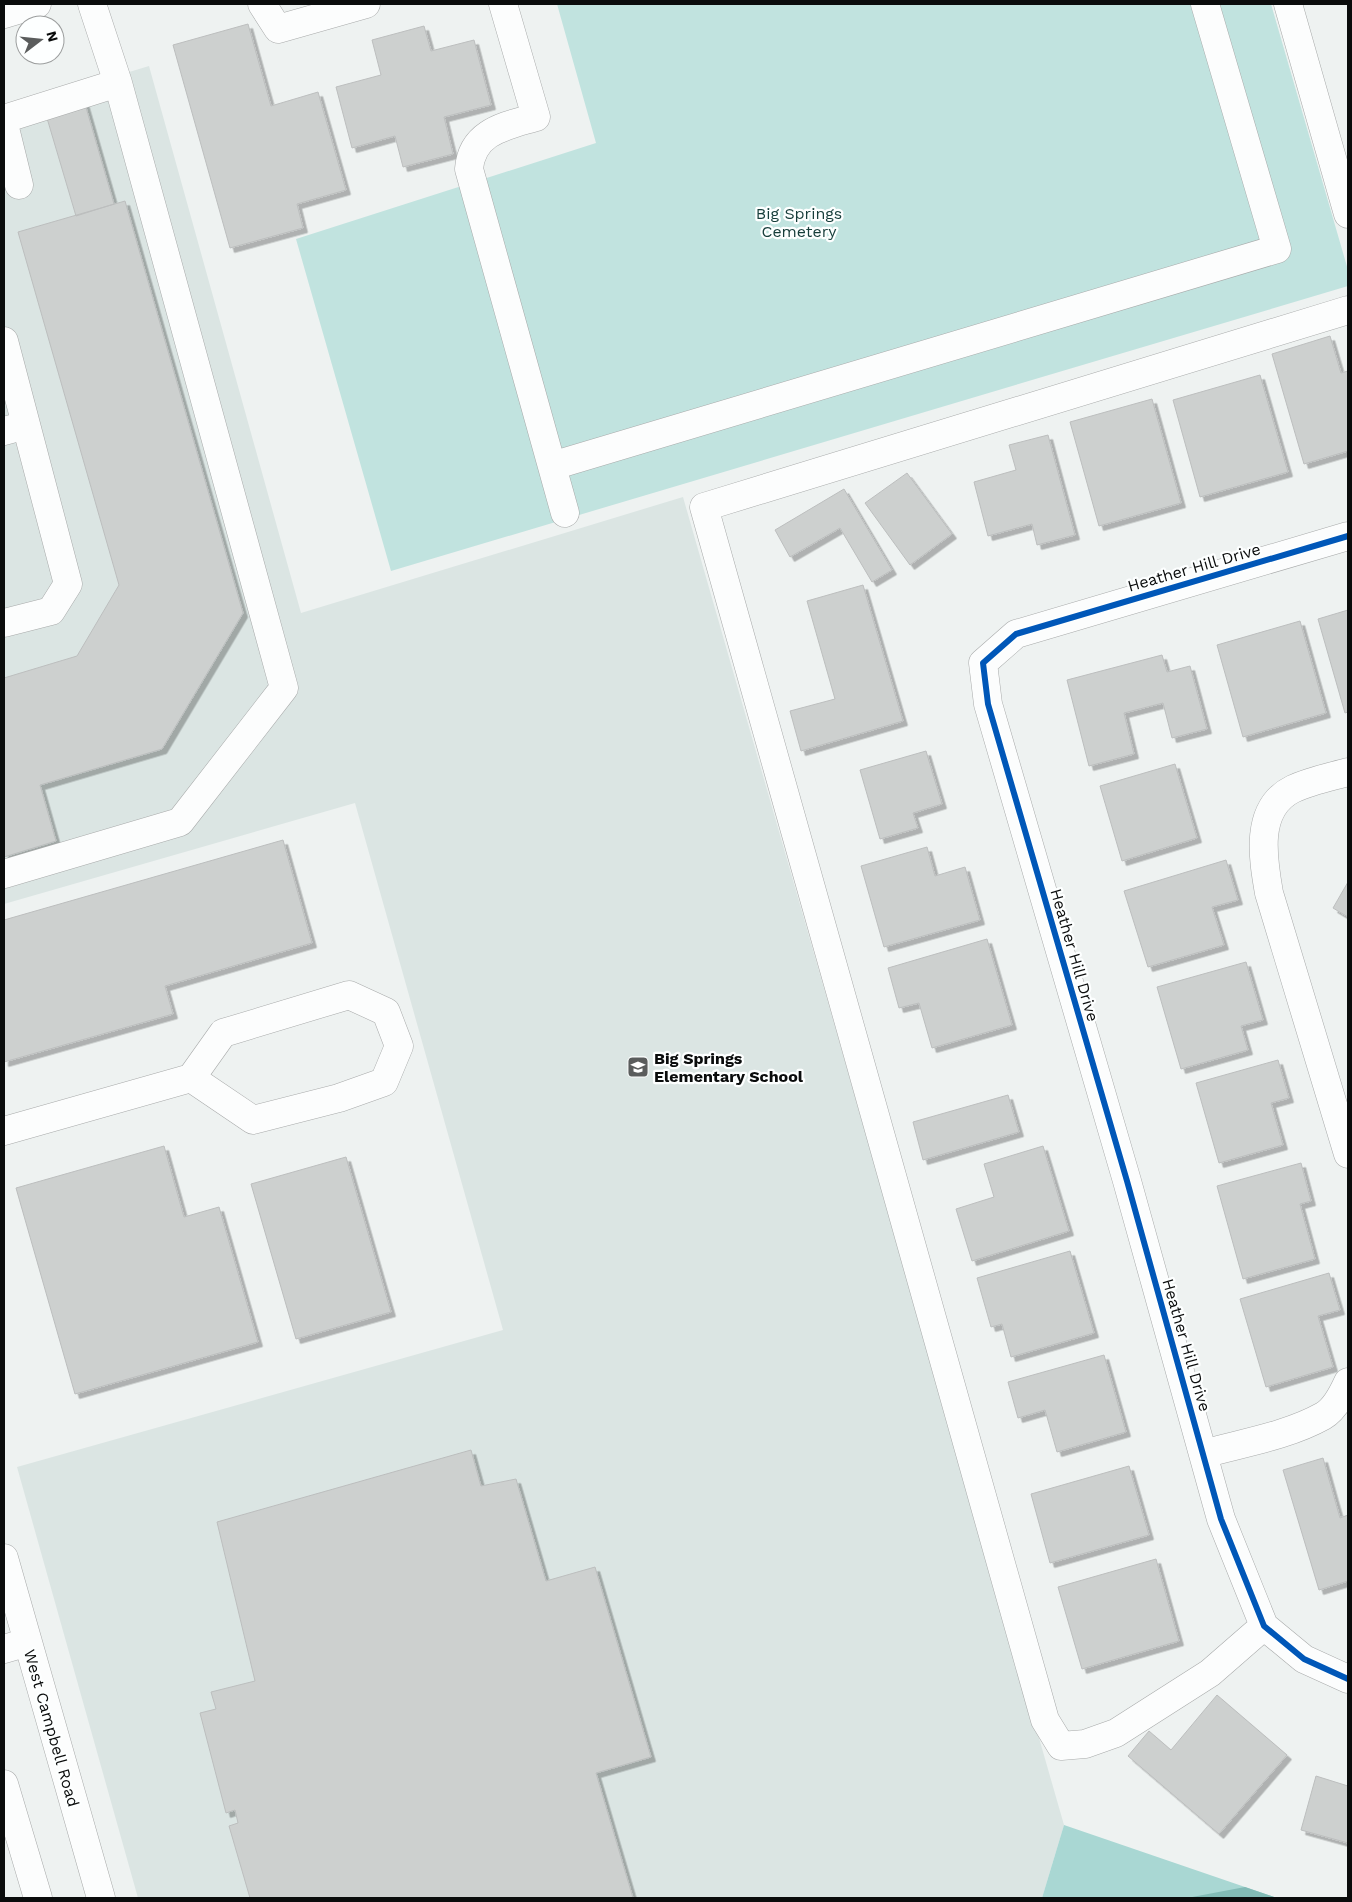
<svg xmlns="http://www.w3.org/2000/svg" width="1352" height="1902" viewBox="0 0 1352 1902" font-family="'Work Sans',sans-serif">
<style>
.built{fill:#dbe5e3}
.green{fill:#c1e3df}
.forest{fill:#a9d7d3}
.water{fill:#82bbb6}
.building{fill:#cdd0cf;stroke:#bcbebe;filter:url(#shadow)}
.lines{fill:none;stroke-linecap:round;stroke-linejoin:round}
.minor-casing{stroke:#a8aaaa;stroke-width:29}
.major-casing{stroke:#a8aaaa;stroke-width:29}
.minor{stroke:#fcfdfd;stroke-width:28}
.major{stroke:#fcfdfd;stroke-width:28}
.cycleway-casing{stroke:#fdffff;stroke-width:9}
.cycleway{stroke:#0057b8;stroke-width:6}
.labels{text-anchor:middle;stroke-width:4.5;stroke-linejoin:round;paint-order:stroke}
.park-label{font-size:16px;fill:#163d3a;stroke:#fdffff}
.street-label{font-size:16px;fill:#0a0c0c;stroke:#fdffff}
.poi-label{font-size:16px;font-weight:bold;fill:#0a0c0c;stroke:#fdffff;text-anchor:start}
</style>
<defs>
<filter id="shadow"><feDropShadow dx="4.5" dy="4.5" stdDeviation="0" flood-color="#0004"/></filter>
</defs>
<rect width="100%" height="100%" fill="#eef2f1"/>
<path class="built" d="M149,66L301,613L683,497L1064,1825L1042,1898H138L17,1467L503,1330L355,803L4,904V110Z"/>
<path class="green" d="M557,4H1271L1348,270V286L391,571L296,239L596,143Z"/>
<path class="forest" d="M1064,1825L1277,1898H1042Z"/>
<path class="water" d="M1245,1887L1277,1898H1187Z"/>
<path class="building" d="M248,24L271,106L318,92L346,190L297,204L303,228L230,248L173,45Z
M424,26L431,51L474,40L491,105L444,117L453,154L403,167L395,136L352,148L336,87L381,75L372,40Z
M83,97L114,204L76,216L44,108Z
M125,201L243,613L162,749L40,785L56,841L4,857V678L77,656L119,585L18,232Z
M1330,336L1341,373L1348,371V451L1304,464L1272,354Z
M1260,375L1288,472L1200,497L1173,400Z
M1152,399L1181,503L1099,526L1070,422Z
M1048,435L1075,535L1037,545L1032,524L988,536L974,482L1016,470L1009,445Z
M907,473L952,534L910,565L865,503Z
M844,489L892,570L872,582L840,528L790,557L775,530Z
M863,585L903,721L801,751L790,711L835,699L807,601Z
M1348,610V712L1345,713L1318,619Z
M1300,621L1326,713L1243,737L1217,645Z
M1162,655L1167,672L1190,666L1207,729L1172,738L1163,703L1124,713L1134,754L1089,766L1067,680Z
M926,751L942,804L913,813L918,828L880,839L860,770Z
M1175,764L1197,838L1122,861L1100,786Z
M283,840L312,943L165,986L173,1014L4,1062V920Z
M927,847L935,876L965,867L980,920L884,947L861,866Z
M1226,860L1238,900L1212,907L1224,945L1148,967L1124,891Z
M1348,882V917L1333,908Z
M987,939L1012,1025L932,1048L919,1003L899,1008L888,968Z
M1246,962L1263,1020L1241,1026L1248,1050L1181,1069L1157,987Z
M1278,1060L1289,1098L1271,1103L1283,1145L1219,1163L1196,1083Z
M1008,1095L1019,1132L923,1160L913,1122Z
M164,1146L184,1217L219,1207L258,1342L75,1394L16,1188Z
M1043,1146L1069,1231L972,1261L956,1209L994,1197L984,1164Z
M346,1157L391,1312L296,1339L251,1184Z
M1301,1163L1311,1201L1300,1204L1315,1259L1243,1279L1217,1186Z
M1070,1251L1094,1333L1011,1357L1002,1324L991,1327L977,1278Z
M1329,1273L1340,1310L1318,1316L1333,1367L1266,1387L1240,1299Z
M1104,1355L1126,1432L1057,1452L1045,1410L1018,1418L1008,1382Z
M471,1450L481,1486L516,1479L546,1581L595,1567L651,1757L596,1773L633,1898H250L229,1826L238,1823L235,1810L226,1813L200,1713L216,1709L211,1692L255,1681L217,1522Z
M1323,1458L1340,1518L1348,1515V1581L1319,1590L1283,1470Z
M1129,1466L1149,1535L1050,1563L1031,1494Z
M1156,1559L1179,1641L1082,1669L1058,1587Z
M1217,1695L1287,1755L1219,1834L1128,1756L1149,1731L1171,1750Z
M1316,1776L1348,1786V1843L1301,1830Z"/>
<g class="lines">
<g class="minor-casing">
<path id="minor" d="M262,4L278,29L366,4
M503,4L536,117C506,126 472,131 469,169L565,513
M1288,4L1348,214
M4,119L118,83
M4,124L19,185
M4,341L68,584L51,611L4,623
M4,431L26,425
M552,466L1277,249L1205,4
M1348,536L1016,634L983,663L988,704L1127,1181L1221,1519L1264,1626L1304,1659L1348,1679
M1348,772C1330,777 1310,781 1293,789C1254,808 1263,859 1269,893L1348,1154
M4,874L180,822L284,688L118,83L92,4
M4,1131L191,1078L223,1033L349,995L386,1012L399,1046L384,1082L339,1098L253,1120L191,1078
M1203,1454C1242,1443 1287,1436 1323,1416C1334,1410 1343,1393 1348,1382
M1264,1626L1210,1673L1116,1733L1085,1744L1061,1746L1045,1720L704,507L1348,310"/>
</g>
<g class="major-casing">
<path id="major" d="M4,14L37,4
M4,1558L101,1898
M4,1649L28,1642
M4,1784L38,1898"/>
</g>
<use href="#minor" class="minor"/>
<use href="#major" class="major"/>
<g class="cycleway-casing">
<path id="cycleway" d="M1348,536L1016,634L983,663L988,704L1127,1181L1221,1519L1264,1626L1304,1659L1348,1679"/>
</g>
<use href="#cycleway" class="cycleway"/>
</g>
<defs>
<g id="school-square" transform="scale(1.125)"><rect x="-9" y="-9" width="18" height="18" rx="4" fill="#5a5c5c" stroke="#fdffff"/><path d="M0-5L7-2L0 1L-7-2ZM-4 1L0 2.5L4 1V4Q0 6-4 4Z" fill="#fff"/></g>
</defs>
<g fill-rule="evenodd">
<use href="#school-square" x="638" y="1067"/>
</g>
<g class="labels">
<g class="park-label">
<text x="799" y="219">Big Springs<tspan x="799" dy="18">Cemetery</tspan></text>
</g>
<g class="street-label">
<text transform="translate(1194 567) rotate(-16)" y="6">Heather Hill Drive</text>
<text transform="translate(1075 955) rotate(74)" y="6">Heather Hill Drive</text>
<text transform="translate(1187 1345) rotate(74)" y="6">Heather Hill Drive</text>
<text transform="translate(52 1728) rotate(74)" y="6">West Campbell Road</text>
</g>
<g class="poi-label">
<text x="654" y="1064">Big Springs<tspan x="654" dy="18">Elementary School</tspan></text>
</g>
</g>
<rect width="1352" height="1902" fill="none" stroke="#0a0c0c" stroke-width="10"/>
<g transform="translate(40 40) rotate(74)"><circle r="24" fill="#fdffff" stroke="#9c9e9e"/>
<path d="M0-4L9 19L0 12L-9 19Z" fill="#5a5c5c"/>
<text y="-8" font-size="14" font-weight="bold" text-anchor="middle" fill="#0a0c0c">N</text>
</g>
</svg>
